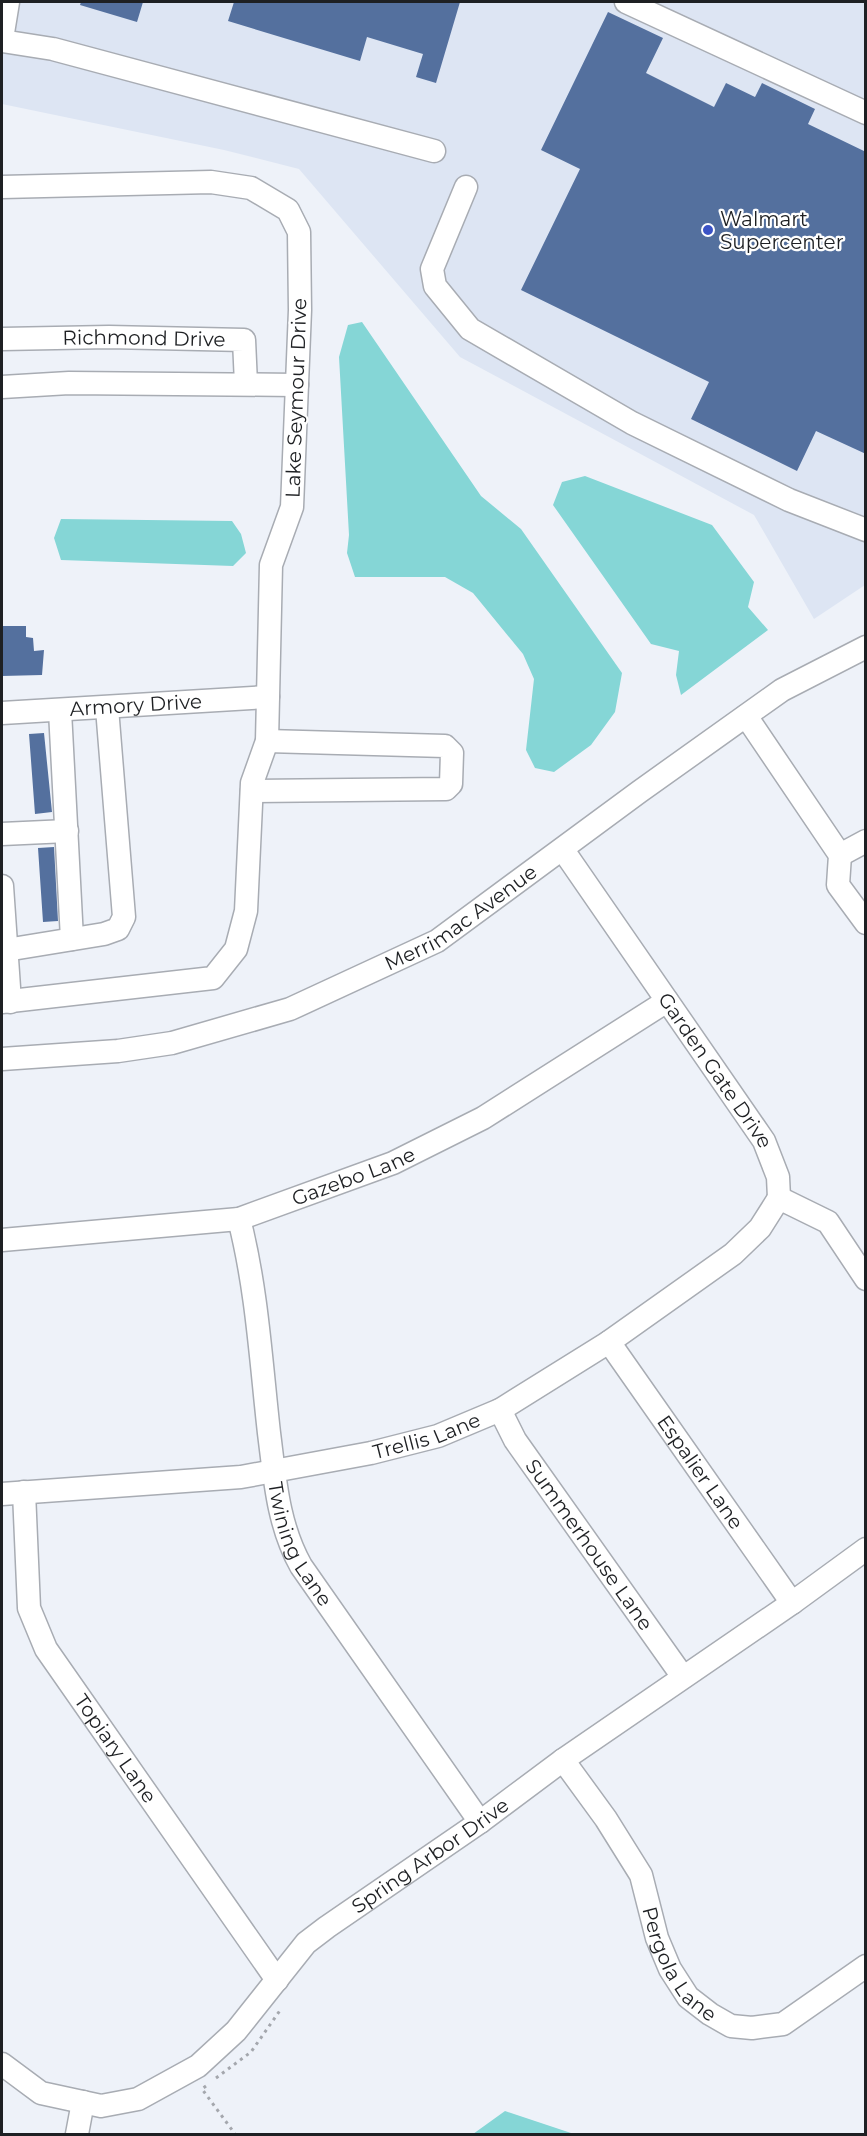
<svg xmlns="http://www.w3.org/2000/svg" width="867" height="2136" viewBox="0 0 867 2136" font-family="Montserrat,sans-serif">
<style>
.built{fill:#dde5f3}
.water{fill:#85d6d6}
.building{fill:#54709e}
.lines{fill:none;stroke-linecap:round;stroke-linejoin:round}
.minor-casing{stroke:#a8acb3;stroke-width:25}
.path{stroke:#a4a7ad;stroke-width:3;stroke-dasharray:3 4.5;stroke-linecap:butt}
.minor{stroke:#fff;stroke-width:22}
.poi-dot{fill:#3b53c6;stroke:#fff;stroke-width:2}
.labels{text-anchor:middle;stroke-width:4.5;stroke-linejoin:round;paint-order:stroke}
.poi-label{font-size:20px;fill:#1e2023;stroke:#fff;text-anchor:start}
.street-label{font-size:20px;fill:#1e2023;stroke:#fff}
</style>
<rect width="100%" height="100%" fill="#eef2f9"/>
<path class="built" d="M2,2H865V585L814,619L754,515L460,357L299,169L224,150L2,104Z"/>
<path class="water" d="M362,322L481,496L521,529L622,673L615,712L591,745L554,772L535,768L526,750L534,679L523,654L473,593L445,577H355L347,553L349,535L339,357L348,325Z
M585,476L712,525L754,582L748,607L768,630L681,695L676,675L679,651L651,644L553,505L562,482Z
M61,519L232,521L241,534L246,553L233,566L61,560L54,538Z
M505,2111L574,2134H473Z"/>
<path class="building" d="M81,2H143L137,22L80,5Z
M234,2H460L436,83L416,77L423,54L367,37L360,61L228,21Z
M608,12L663,38L646,73L714,107L726,83L755,97L762,83L815,109L808,124L866,152V454L816,431L797,471L691,419L709,382L521,290L580,169L541,150Z
M2,626H26V637L33,638L34,651L44,650L42,675L2,676Z
M44,733L52,812L35,814L29,734Z
M54,847L58,921L43,922L38,848Z"/>
<g class="lines">
<g class="minor-casing">
<g id="minor">
<path d="M626,2L866,113"/>
<path d="M2,39L8,2"/>
<path d="M2,41L53,49L434,151"/>
<path d="M2,187L211,182L251,188L288,210L299,232L300,310L292,507L271,565L267,741L252,783L246,911L236,949L213,978L2,1002"/>
<path d="M466,187L432,269L435,286L470,329L632,423L789,500L866,530"/>
<path id="s1" d="M2,339L109,337L244,340L246,384"/>
<path d="M2,387L69,383L297,385"/>
<path d="M60,711L72,939"/>
<path id="s2" d="M2,713L268,697"/>
<path d="M746,716L840,855L838,885L866,923"/>
<path d="M252,791L446,789L451,784L452,753L445,746L267,741"/>
<path d="M2,834L67,831"/>
<path id="s3" d="M563,850L764,1141L778,1177L779,1198"/>
<path d="M840,855L866,841"/>
<path d="M2,886L10,1002"/>
<path d="M6,950L104,934L118,929L124,917L107,708"/>
<path id="s4" d="M2,1059L118,1051L172,1043L290,1009L437,941L639,792L782,690L866,647"/>
<path d="M779,1198L828,1222L866,1279"/>
<path id="s5" d="M239,1219C257,1289 261,1362 269,1433C275,1480 278,1525 301,1566L480,1822"/>
<path id="s6" d="M2,1240L239,1219L393,1163L483,1118L667,1001"/>
<path id="s7" d="M609,1342L792,1603"/>
<path id="s8" d="M500,1410L515,1440L683,1677"/>
<path id="s9" d="M24,1492L29,1608L46,1649L277,1980"/>
<path id="s10" d="M2,1494L241,1477L371,1453L438,1436L500,1410L609,1342L733,1254L760,1228L779,1198"/>
<path id="s11" d="M563,1760L606,1819L641,1875L657,1938L670,1969L688,1997L710,2014L731,2026L752,2028L783,2024L866,1966"/>
<path id="s12" d="M2,2064L41,2093L101,2106L138,2099L198,2066L236,2031L306,1943L327,1927L480,1822L563,1760L792,1603L866,1549"/>
<path d="M77,2134L83,2102"/>
</g>
</g>
<path class="path" d="M216,2078L251,2052L281,2009
M206,2086L202,2089L235,2134"/>
<use href="#minor" class="minor"/>
</g>
<circle class="poi-dot" cx="708" cy="230" r="6"/>
<g class="labels">
<g class="poi-label">
<text x="720" y="226">Walmart<tspan x="720" dy="23">Supercenter</tspan></text>
</g>
<g class="street-label">
<text dy="7" stroke="none"><textPath href="#s1" startOffset="142">Richmond Drive</textPath></text>
<text transform="translate(296 398) rotate(-88)" y="7">Lake Seymour Drive</text>
<text dy="7" stroke="none"><textPath href="#s2" startOffset="134">Armory Drive</textPath></text>
<text dy="7" stroke="none"><textPath href="#s4" startOffset="488">Merrimac Avenue</textPath></text>
<text dy="7" stroke="none"><textPath href="#s3" startOffset="268">Garden Gate Drive</textPath></text>
<text dy="7" stroke="none"><textPath href="#s6" startOffset="360">Gazebo Lane</textPath></text>
<text dy="7" stroke="none"><textPath href="#s10" startOffset="430">Trellis Lane</textPath></text>
<text dy="7" stroke="none"><textPath href="#s7" startOffset="159">Espalier Lane</textPath></text>
<text dy="7" stroke="none"><textPath href="#s5" startOffset="333">Twining Lane</textPath></text>
<text dy="7" stroke="none"><textPath href="#s8" startOffset="162">Summerhouse Lane</textPath></text>
<text dy="7" stroke="none"><textPath href="#s9" startOffset="282">Topiary Lane</textPath></text>
<text dy="7" stroke="none"><textPath href="#s12" startOffset="532">Spring Arbor Drive</textPath></text>
<text dy="7" stroke="none"><textPath href="#s11" startOffset="238">Pergola Lane</textPath></text>
</g>
</g>
<rect width="867" height="2136" fill="none" stroke="#1e2023" stroke-width="6"/>
</svg>
